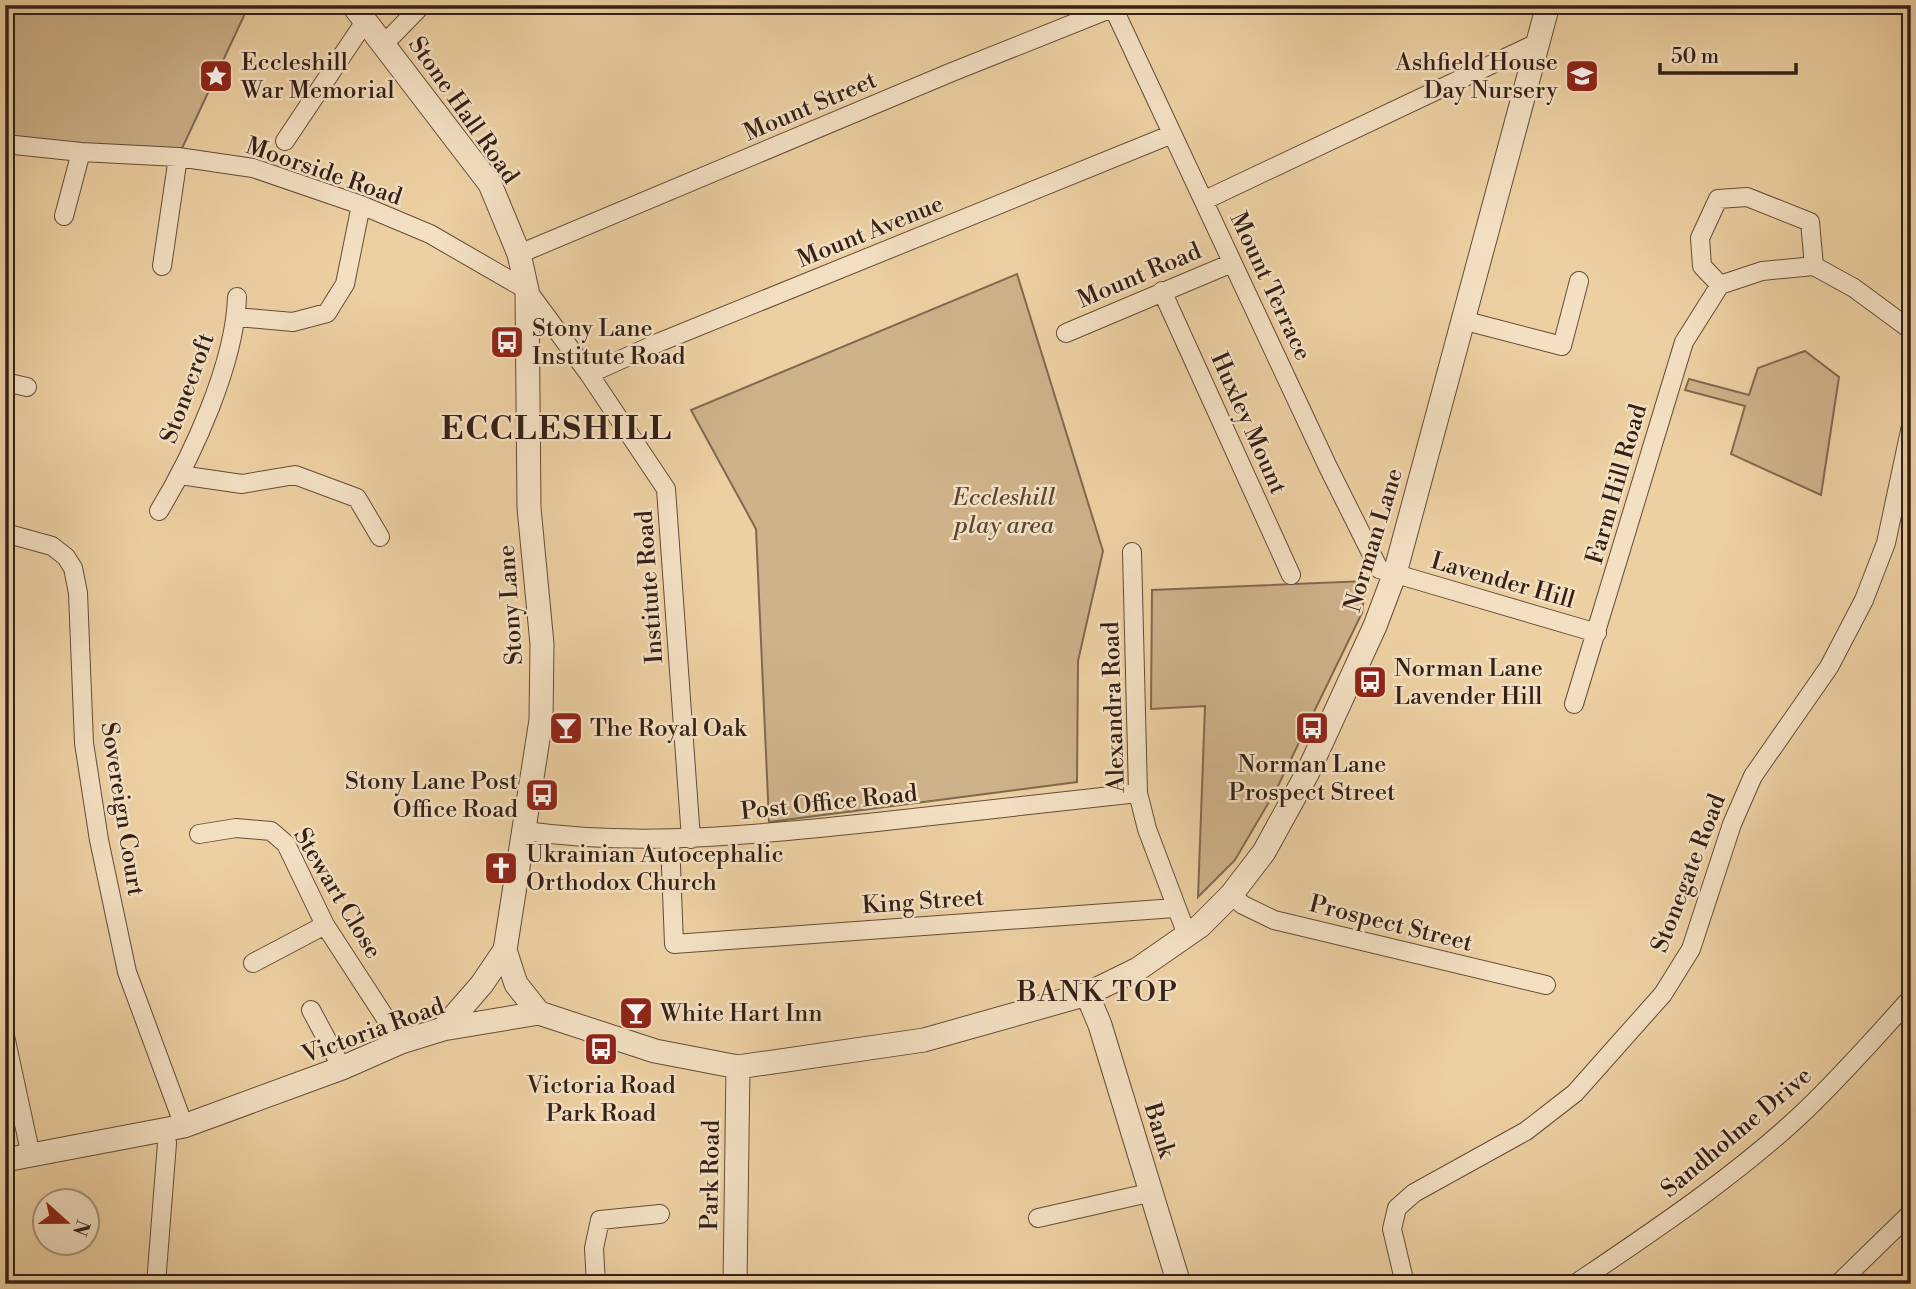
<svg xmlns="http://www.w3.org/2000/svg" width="1916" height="1289" viewBox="0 0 1916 1289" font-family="'Libre Bodoni',serif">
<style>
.green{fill:#ceb28a;stroke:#816950;stroke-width:2}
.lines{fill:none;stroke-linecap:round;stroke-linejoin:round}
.minor-casing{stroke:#624c3a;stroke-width:20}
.tertiary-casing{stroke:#624c3a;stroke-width:25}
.minor{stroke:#f3e0c3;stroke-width:18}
.tertiary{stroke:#f3e0c3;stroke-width:23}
.labels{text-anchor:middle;stroke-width:5;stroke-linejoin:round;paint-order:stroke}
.poi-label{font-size:24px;fill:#342017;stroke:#f3e0c3;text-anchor:start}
.street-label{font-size:24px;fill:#342017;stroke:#f3e0c3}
.park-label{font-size:24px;font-style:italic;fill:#5a4434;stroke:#f3e0c3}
.quarter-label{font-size:28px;letter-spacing:2px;fill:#342017;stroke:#f3e0c3}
.district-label{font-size:32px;font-weight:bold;letter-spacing:2px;fill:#342017;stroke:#f3e0c3}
</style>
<rect width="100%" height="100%" fill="#edd0a2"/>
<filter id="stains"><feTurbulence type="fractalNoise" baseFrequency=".00286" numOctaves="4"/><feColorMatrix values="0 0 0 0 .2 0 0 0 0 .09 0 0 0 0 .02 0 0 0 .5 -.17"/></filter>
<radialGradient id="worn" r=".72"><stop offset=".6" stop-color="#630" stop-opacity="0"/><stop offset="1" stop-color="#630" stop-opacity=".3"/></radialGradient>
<path class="green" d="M5,5H249L178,157L5,144Z
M1017,274L1103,551L1078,661L1077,782L769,822L756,529L691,410Z
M1805,351L1839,377L1821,495L1731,454L1745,406L1685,390L1689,379L1749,395L1758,368Z
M1366,581L1362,613L1276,790L1235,860L1198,897L1205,706L1151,709L1152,590Z"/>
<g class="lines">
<g class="minor-casing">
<path id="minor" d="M1112,5L1328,467L1379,569L1597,633
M385,43L422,5
M285,141L366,20
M5,144L81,152L178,157L253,168L361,205L430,234L527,290L589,374L666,489L691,839
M1205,200L1539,42
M64,216L81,152
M519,254L952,72L1120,5
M162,266L178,157
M1720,285L1702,266L1700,238L1718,199L1747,197L1810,222L1814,266
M1162,291L1291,575
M237,317L293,322L327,313L345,284L361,205
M1462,320L1562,346L1579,281
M1066,333L1232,263
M589,374L660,342L1170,135
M5,382L27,387
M180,475L242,484L295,475L357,498L380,537
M159,511C193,455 235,363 237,297
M5,533L52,546L66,557L73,568L78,593L84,743L99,840L127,972L184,1126
M1132,552L1138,793L1147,829L1187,935
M1574,704L1684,342L1720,285L1762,271L1814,266L1854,288L1911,330
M525,831C640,847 754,835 868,823C958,813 1048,803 1138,793
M199,834L236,828L271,831L286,844L325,925L401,1042
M670,840L674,944L1175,908
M1231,895L1243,905L1274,920L1546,985
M253,963L325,925
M311,1010L342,1068
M5,1036L31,1156
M1038,1218L1153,1192
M156,1284L167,1143L164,1131
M596,1284L594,1248L600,1220L660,1214
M1405,1284L1392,1229L1397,1208L1414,1193L1526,1131L1575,1093L1663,994L1691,949L1732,824L1753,776L1829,667L1864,600L1886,543L1911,426
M1575,1284C1652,1232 1742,1172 1809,1107C1845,1072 1878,1035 1911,998
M1838,1284L1911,1213"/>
</g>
<g class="tertiary-casing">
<path id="tertiary" d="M353,5L490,184L519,254L527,290L529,508L542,644L541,720L505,950L516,984L539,1013
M1087,994L1100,1025L1179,1284
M443,1029L482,984L505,950
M5,1160L184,1126L342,1068L401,1042L443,1029L539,1013L655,1051L738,1067L924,1040L1087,994L1138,969L1200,926L1231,895L1264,852L1308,772L1375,626L1395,573L1548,5
M735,1284L738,1067"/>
</g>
<use href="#minor" class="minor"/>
<use href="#tertiary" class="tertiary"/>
</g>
<defs>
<g id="sight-square" transform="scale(1.75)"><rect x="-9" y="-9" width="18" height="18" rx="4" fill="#8f2418" stroke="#f3e0c3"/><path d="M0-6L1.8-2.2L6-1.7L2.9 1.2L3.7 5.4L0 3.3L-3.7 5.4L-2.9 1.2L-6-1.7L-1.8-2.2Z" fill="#fff"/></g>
<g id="school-square" transform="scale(1.75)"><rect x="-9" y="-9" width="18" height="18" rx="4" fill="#8f2418" stroke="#f3e0c3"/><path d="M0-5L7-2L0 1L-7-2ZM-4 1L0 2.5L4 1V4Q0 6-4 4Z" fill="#fff"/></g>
<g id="bus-square" transform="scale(1.75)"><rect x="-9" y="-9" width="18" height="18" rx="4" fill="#8f2418" stroke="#f3e0c3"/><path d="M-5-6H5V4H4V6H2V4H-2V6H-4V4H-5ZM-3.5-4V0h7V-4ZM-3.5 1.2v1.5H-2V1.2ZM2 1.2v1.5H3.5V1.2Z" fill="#fff"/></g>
<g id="bar-square" transform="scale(1.75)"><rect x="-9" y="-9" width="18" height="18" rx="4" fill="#8f2418" stroke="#f3e0c3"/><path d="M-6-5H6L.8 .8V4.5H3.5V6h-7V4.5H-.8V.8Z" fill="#fff"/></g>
<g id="church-square" transform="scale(1.75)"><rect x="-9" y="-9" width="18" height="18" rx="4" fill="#8f2418" stroke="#f3e0c3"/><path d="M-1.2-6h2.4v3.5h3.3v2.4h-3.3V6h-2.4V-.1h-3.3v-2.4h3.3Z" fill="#fff"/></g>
</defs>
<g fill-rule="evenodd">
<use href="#sight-square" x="216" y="76"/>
<use href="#school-square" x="1582" y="76"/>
<use href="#bus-square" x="507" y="342"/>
<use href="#bus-square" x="1370" y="682"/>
<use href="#bar-square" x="566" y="728"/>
<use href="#bus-square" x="1312" y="728"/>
<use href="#bus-square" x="542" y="795"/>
<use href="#church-square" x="501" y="868"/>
<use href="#bar-square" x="636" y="1013"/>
<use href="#bus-square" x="601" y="1049"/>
</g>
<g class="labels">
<g class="poi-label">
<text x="241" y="70">Eccleshill<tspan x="241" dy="28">War Memorial</tspan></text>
<text x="1558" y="70" text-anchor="end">Ashfield House<tspan x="1558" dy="28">Day Nursery</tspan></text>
<text x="532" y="336">Stony Lane<tspan x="532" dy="28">Institute Road</tspan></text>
<text x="1394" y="676">Norman Lane<tspan x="1394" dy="28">Lavender Hill</tspan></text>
<text x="590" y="736">The Royal Oak</text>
<text x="1312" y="772" text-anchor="middle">Norman Lane<tspan x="1312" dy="28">Prospect Street</tspan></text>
<text x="518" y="789" text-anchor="end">Stony Lane Post<tspan x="518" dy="28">Office Road</tspan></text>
<text x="526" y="862">Ukrainian Autocephalic<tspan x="526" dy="28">Orthodox Church</tspan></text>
<text x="660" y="1021">White Hart Inn</text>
<text x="601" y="1093" text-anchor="middle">Victoria Road<tspan x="601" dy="28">Park Road</tspan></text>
</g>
<g class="street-label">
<text transform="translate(810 106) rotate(-23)" y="8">Mount Street</text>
<text transform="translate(464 110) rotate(55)" y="8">Stone Hall Road</text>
<text transform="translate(324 171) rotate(19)" y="8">Moorside Road</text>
<text transform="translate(870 231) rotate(-22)" y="8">Mount Avenue</text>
<text transform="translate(1139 275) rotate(-23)" y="8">Mount Road</text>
<text transform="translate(1271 286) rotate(65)" y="8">Mount Terrace</text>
<text transform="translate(187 388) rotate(-70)" y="8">Stonecroft</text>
<text transform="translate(1249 423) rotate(66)" y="8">Huxley Mount</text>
<text transform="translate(1616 484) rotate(-74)" y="8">Farm Hill Road</text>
<text transform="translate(1373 540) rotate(-73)" y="8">Norman Lane</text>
<text transform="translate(1503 580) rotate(16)" y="8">Lavender Hill</text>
<text transform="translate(649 587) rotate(-94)" y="8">Institute Road</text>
<text transform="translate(510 605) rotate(-94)" y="8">Stony Lane</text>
<text transform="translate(1113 707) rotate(-92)" y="8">Alexandra Road</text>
<text transform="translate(829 802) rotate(-6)" y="8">Post Office Road</text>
<text transform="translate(123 809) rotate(81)" y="8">Sovereign Court</text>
<text transform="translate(1688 873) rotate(-69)" y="8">Stonegate Road</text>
<text transform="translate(338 893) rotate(59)" y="8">Stewart Close</text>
<text transform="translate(923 901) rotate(-4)" y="8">King Street</text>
<text transform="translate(1391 923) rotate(14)" y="8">Prospect Street</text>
<text transform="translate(373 1030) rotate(-20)" y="8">Victoria Road</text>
<text transform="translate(1160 1130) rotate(73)" y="8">Bank</text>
<text transform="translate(1736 1132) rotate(-40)" y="8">Sandholme Drive</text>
<text transform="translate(710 1175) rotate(-89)" y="8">Park Road</text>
</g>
<g class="park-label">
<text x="1004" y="505">Eccleshill<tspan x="1004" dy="28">play area</tspan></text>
</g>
<g class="quarter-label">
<text x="1098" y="1001">BANK TOP</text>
</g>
<g class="district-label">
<text x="557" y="439">ECCLESHILL</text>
</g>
</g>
<rect width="1916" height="1289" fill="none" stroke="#edd0a2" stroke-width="28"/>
<rect x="7" y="7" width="1902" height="1275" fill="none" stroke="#342017" stroke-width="3.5"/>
<rect x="14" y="14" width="1888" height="1261" fill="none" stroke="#342017" stroke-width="2"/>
<g transform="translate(66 1222) rotate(111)"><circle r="33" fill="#f3e0c3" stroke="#a7937e" stroke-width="2"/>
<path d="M0-5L12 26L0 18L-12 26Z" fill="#8f2418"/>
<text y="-10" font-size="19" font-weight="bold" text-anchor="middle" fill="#342017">N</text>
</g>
<path d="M1660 63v10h136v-10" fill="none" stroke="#342017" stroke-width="3.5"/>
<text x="1671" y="63" font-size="21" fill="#342017" stroke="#f3e0c3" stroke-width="5" paint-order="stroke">50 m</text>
<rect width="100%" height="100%" filter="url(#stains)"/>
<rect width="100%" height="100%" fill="url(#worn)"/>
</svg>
